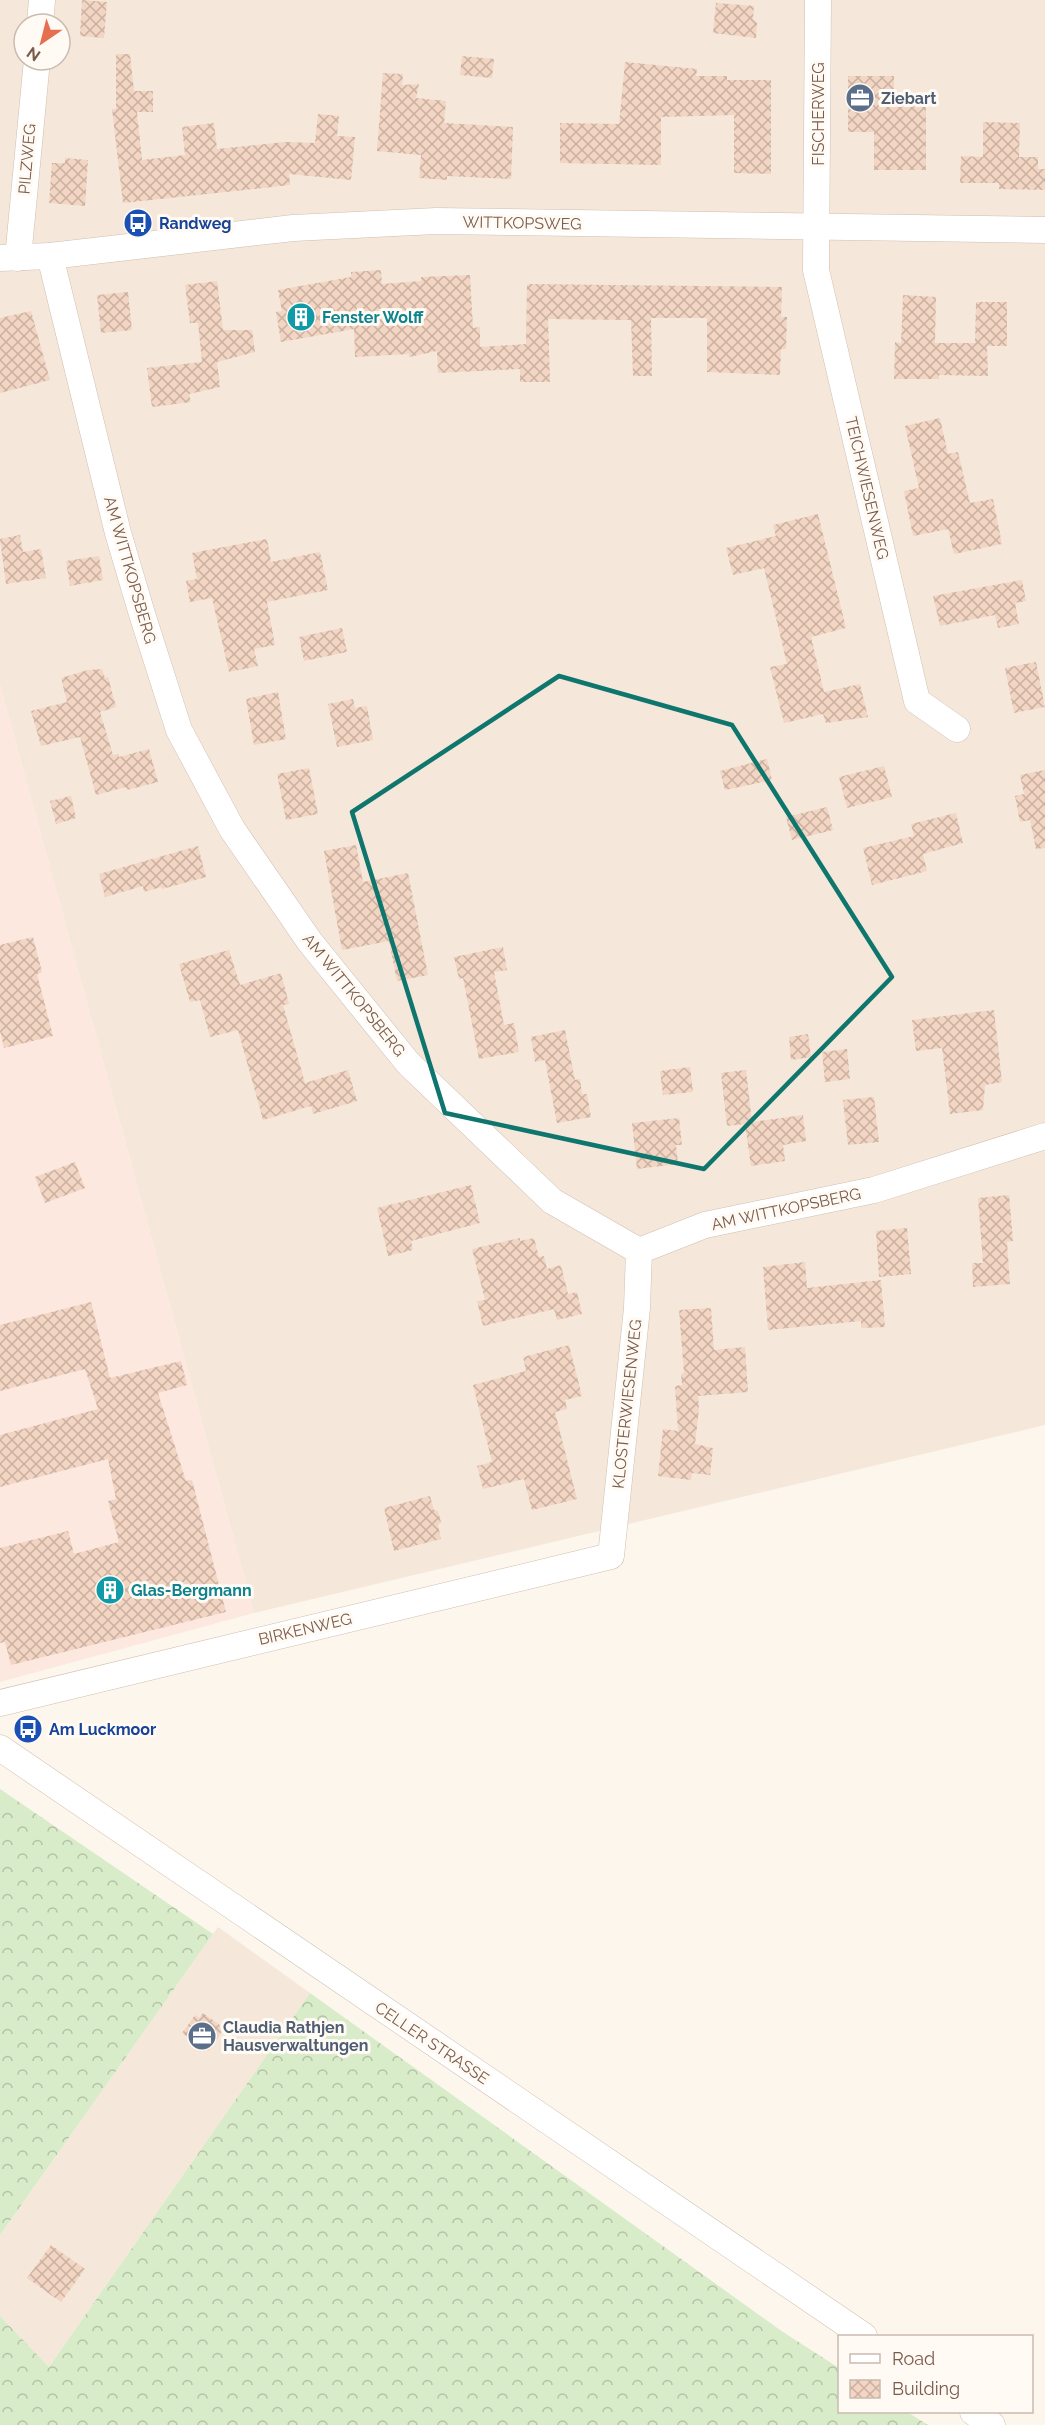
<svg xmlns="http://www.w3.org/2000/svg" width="1045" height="2425" font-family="Raleway,sans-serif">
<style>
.residential{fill:#f5e8da;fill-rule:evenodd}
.commercial{fill:#fde8e0}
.forest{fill:url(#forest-crowns)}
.building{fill:url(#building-cross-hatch)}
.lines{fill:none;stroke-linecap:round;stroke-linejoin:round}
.minor-casing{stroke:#d1beb0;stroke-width:27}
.minor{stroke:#fff;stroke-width:26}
.marked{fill:none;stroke:#0f766e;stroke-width:4.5;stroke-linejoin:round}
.labels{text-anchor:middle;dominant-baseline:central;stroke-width:6;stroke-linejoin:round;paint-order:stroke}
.service-label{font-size:16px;font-weight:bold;fill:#4e5e75;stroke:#fffaf3;text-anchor:start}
.street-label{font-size:16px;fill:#7a5c4d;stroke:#fffaf3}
.transit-label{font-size:16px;font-weight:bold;fill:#164399;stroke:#fffaf3;text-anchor:start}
.culture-label{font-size:16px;font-weight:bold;fill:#0d838f;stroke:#fffaf3;text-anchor:start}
</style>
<defs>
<pattern id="forest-crowns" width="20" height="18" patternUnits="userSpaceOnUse" patternTransform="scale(1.5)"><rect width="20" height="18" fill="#d8ecc9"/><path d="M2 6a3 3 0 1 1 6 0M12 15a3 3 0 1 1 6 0" fill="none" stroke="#b4c2a5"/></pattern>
<pattern id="building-cross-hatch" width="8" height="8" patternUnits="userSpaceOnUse" patternTransform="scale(1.5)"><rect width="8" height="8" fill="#f3d5c3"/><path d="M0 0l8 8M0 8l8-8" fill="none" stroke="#cab0a1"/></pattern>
</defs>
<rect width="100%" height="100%" fill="#fdf6ec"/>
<g class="residential">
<path d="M0,0H1045V1425L254,1613L0,685ZM24,24H60V60H24Z"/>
<polygon points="218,1927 310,1993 49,2367 0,2316 0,2235"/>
</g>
<polygon class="commercial" points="0,685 254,1613 0,1682"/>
<g class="forest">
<polygon points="0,1789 213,1934 0,2235"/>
<polygon points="310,1993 783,2332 839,2368 840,2412 907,2412 928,2425 0,2425 0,2316 49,2367"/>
</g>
<g class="building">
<polygon points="82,0 107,2 104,38 80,36"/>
<polygon points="716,3 754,6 753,19 757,23 756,38 713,33"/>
<polygon points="116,54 130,54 134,91 153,91 153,112 137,112 142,160 185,155 182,127 214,123 217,149 285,142 315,143 318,114 339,116 337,136 355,137 351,180 289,174 290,185 123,203 112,109 116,109"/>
<polygon points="462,56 494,59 492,78 460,75"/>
<polygon points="625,62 697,69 696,76 727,76 727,80 771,80 771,174 734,173 734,115 661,117 661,165 560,163 560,123 619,124"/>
<polygon points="383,73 403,74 402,85 419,84 416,98 446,101 444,123 513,127 511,179 447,176 447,180 419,178 421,155 377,151"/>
<polygon points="848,76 894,76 894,101 926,101 926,170 874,170 874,132 848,132"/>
<polygon points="983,122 1020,123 1019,157 1038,157 1038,169 1045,169 1045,190 999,189 999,183 960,183 961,156 983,157"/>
<polygon points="65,158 88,160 85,206 49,203 52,163 65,163"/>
<polygon points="381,270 382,284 421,281 421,277 470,275 473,328 480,327 480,347 526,344 527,284 782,287 781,317 787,317 786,349 781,349 780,375 707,372 707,318 651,318 652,376 633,376 631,320 548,319 550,382 520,382 520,369 438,373 437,351 409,357 409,354 355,357 354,329 281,342 276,312 282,311 278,290 351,277 351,272"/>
<polygon points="217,281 223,330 252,330 255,352 217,362 220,387 189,394 191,402 152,407 147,368 202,362 198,323 190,323 185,285"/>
<polygon points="128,292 132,330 101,333 97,295"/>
<polygon points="903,295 936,297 935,343 975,343 976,302 1007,302 1007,346 987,346 988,376 939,375 939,379 894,379 895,342 901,343"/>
<polygon points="31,311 50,380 0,393 0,318"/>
<polygon points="940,418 948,454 958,452 970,503 993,499 1002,544 954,554 948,529 913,536 904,491 919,488 905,426"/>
<polygon points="818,514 846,628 811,637 824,692 860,684 868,717 826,723 823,714 784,723 770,667 787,664 764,568 733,575 726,548 776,536 773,525"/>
<polygon points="20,535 23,552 41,549 46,578 6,584 0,539"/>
<polygon points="267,539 271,562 320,552 328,590 267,602 275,645 254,649 258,666 229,672 212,598 190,602 186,581 197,579 192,553"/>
<polygon points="99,556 103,580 70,586 66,561"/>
<polygon points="1022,580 1026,601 1015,603 1019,624 998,628 995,615 940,626 933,596"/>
<polygon points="342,628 347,652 304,661 299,637"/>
<polygon points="1036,662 1045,707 1014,713 1005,668"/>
<polygon points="102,669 105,678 108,677 116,707 100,712 113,755 118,754 119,757 149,749 158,782 127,790 126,787 96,795 80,737 41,746 31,711 67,702 61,678 88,670"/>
<polygon points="278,692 286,739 254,745 246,699"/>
<polygon points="353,699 355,708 367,706 373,740 337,747 328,704"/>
<polygon points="767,759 772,780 725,790 720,771"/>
<polygon points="884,766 892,797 847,808 839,777"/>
<polygon points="309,768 318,814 286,820 277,774"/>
<polygon points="1045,770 1045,848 1036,849 1030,820 1020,822 1015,796 1024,794 1020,775"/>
<polygon points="71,796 76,818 56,824 50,801"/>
<polygon points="827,807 833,830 792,840 786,817"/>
<polygon points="956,813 963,843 923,854 927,871 872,885 863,848 914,836 911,824"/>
<polygon points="356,845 363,882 408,873 428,975 397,981 389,941 342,950 324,851"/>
<polygon points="198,846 206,877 162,889 161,887 144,892 143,886 105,897 99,874"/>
<polygon points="33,937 42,972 37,974 53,1036 4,1048 0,1031 0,945"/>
<polygon points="503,947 507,970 494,972 504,1025 514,1023 519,1052 479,1059 463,978 459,979 454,957"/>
<polygon points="229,950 240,985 281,973 289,1004 283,1005 305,1083 348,1070 357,1101 313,1114 311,1106 263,1120 238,1030 210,1037 200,1000 190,1002 179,964"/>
<polygon points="994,1010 1002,1082 985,1085 983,1110 950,1114 942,1048 916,1051 912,1020"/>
<polygon points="565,1030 575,1080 580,1079 582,1094 587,1094 591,1117 557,1123 545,1060 535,1062 531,1037"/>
<polygon points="808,1034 811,1057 791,1060 789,1037"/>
<polygon points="847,1049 850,1079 825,1082 822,1052"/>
<polygon points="690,1067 693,1092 663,1095 660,1071"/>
<polygon points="746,1070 752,1122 803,1115 806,1141 783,1145 785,1161 751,1166 745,1124 727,1126 721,1073"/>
<polygon points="874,1097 879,1142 848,1145 843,1100"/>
<polygon points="679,1118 682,1145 676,1145 678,1164 637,1169 632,1123"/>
<polygon points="75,1162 85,1188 45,1203 35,1177"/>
<polygon points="471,1185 480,1223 411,1241 413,1250 388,1256 377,1208"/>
<polygon points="1009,1195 1013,1241 1007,1242 1010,1284 973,1287 972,1263 983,1263 978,1198"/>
<polygon points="907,1228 911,1274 879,1277 876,1231"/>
<polygon points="520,1238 520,1241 534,1238 539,1257 544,1256 547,1269 561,1265 568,1294 577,1292 582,1314 557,1320 554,1309 483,1326 477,1301 485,1300 472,1249"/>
<polygon points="805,1262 807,1288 881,1280 885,1327 861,1328 861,1321 768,1330 763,1267"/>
<polygon points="91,1302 110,1378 181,1361 187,1385 158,1393 186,1481 192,1480 226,1612 11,1665 5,1642 0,1643 0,1548 68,1531 74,1554 119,1542 108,1501 116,1499 108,1459 0,1487 0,1435 98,1409 85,1369 0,1391 0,1325"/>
<polygon points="711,1308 714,1350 745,1347 748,1392 698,1396 699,1409 695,1444 713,1448 710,1475 692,1473 691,1480 658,1476 663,1429 678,1431 675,1386 682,1385 681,1374 684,1373 679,1310"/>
<polygon points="569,1345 582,1396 565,1400 567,1409 555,1412 577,1499 532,1510 524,1479 483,1489 477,1466 492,1462 473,1385 526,1371 523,1357"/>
<polygon points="430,1496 434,1510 438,1511 441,1522 438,1525 441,1539 394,1551 384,1508"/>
<polygon points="203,2013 224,2028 209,2051 182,2033 195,2015 199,2018"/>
<polygon points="51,2245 85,2269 61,2302 27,2278"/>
</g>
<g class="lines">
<g class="minor-casing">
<g id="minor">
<polyline points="818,0 816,270 917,701 957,729"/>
<polyline points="40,24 42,0"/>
<polyline points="50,256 118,533 142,614 179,730 232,829 310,942 408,1063 552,1201 639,1251 705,1225 874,1190 1045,1136"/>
<polyline points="0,258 50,256 293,228 436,221 1045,230"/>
<polyline points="18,258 37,60"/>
<polyline points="0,1703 611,1556 637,1308 639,1251"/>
<polyline points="0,1748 864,2336"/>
<polyline points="973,2412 992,2425"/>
</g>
</g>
<use href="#minor" class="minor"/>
</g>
<path class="marked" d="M559,676L732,725L892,977L704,1169L445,1113L352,812Z"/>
<defs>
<g id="office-disc" transform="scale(1.5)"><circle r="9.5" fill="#5c6f8a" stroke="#fffaf3"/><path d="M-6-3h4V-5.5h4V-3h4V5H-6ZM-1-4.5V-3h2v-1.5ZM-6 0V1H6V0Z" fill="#fff"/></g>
<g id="bus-disc" transform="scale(1.5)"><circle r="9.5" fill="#1a4fb4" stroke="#fffaf3"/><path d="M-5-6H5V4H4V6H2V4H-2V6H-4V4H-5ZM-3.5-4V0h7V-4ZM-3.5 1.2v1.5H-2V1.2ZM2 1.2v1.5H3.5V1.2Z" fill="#fff"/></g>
<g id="building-disc" transform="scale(1.5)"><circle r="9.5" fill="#0f9aa8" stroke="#fffaf3"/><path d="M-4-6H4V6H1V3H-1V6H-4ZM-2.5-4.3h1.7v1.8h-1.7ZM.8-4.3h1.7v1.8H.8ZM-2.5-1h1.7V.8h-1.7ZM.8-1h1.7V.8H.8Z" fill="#fff"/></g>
</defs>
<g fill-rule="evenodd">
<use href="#office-disc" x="860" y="98"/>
<use href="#bus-disc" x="138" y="223"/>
<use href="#building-disc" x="301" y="317"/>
<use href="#building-disc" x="110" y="1590"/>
<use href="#bus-disc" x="28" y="1729"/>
<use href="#office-disc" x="202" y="2036"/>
</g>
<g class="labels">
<g class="service-label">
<text x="881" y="98">Ziebart</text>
<text x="223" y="2027">Claudia Rathjen<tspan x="223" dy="18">Hausverwaltungen</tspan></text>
</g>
<g class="street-label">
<text transform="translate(818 114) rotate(-90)">FISCHERWEG</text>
<text transform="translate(27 159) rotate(-85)">PILZWEG</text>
<text transform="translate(522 223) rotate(1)">WITTKOPSWEG</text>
<text transform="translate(867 488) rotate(77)">TEICHWIESENWEG</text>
<text transform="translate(130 570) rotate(74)">AM WITTKOPSBERG</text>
<text transform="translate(354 995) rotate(51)">AM WITTKOPSBERG</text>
<text transform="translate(786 1209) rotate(-12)">AM WITTKOPSBERG</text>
<text transform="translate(627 1404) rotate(-84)">KLOSTERWIESENWEG</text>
<text transform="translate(305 1629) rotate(-13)">BIRKENWEG</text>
<text transform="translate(432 2043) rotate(34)">CELLER STRASSE</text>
</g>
<g class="transit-label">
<text x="159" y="223">Randweg</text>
<text x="49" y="1729">Am Luckmoor</text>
</g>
<g class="culture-label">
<text x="322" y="317">Fenster Wolff</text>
<text x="131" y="1590">Glas-Bergmann</text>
</g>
</g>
<rect x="838" y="2335" width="195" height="78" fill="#fffaf3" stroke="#cabbb1" stroke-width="1.5"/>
<rect x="850" y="2354" width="30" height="9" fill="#ffffff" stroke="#cabbb1" stroke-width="1.5"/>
<text x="892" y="2365" font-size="18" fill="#7a5c4d">Road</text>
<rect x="850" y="2380" width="30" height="18" fill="url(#building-cross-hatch)" stroke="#cabbb1" stroke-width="1.5"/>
<text x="892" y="2395" font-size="18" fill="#7a5c4d">Building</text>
<g transform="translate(42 42) rotate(215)"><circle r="28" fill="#fffaf3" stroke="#cabbb1" stroke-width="1.5"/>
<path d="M0-4.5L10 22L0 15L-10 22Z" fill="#e76f51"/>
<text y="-9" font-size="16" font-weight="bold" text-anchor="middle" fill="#7a5c4d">N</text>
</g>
</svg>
